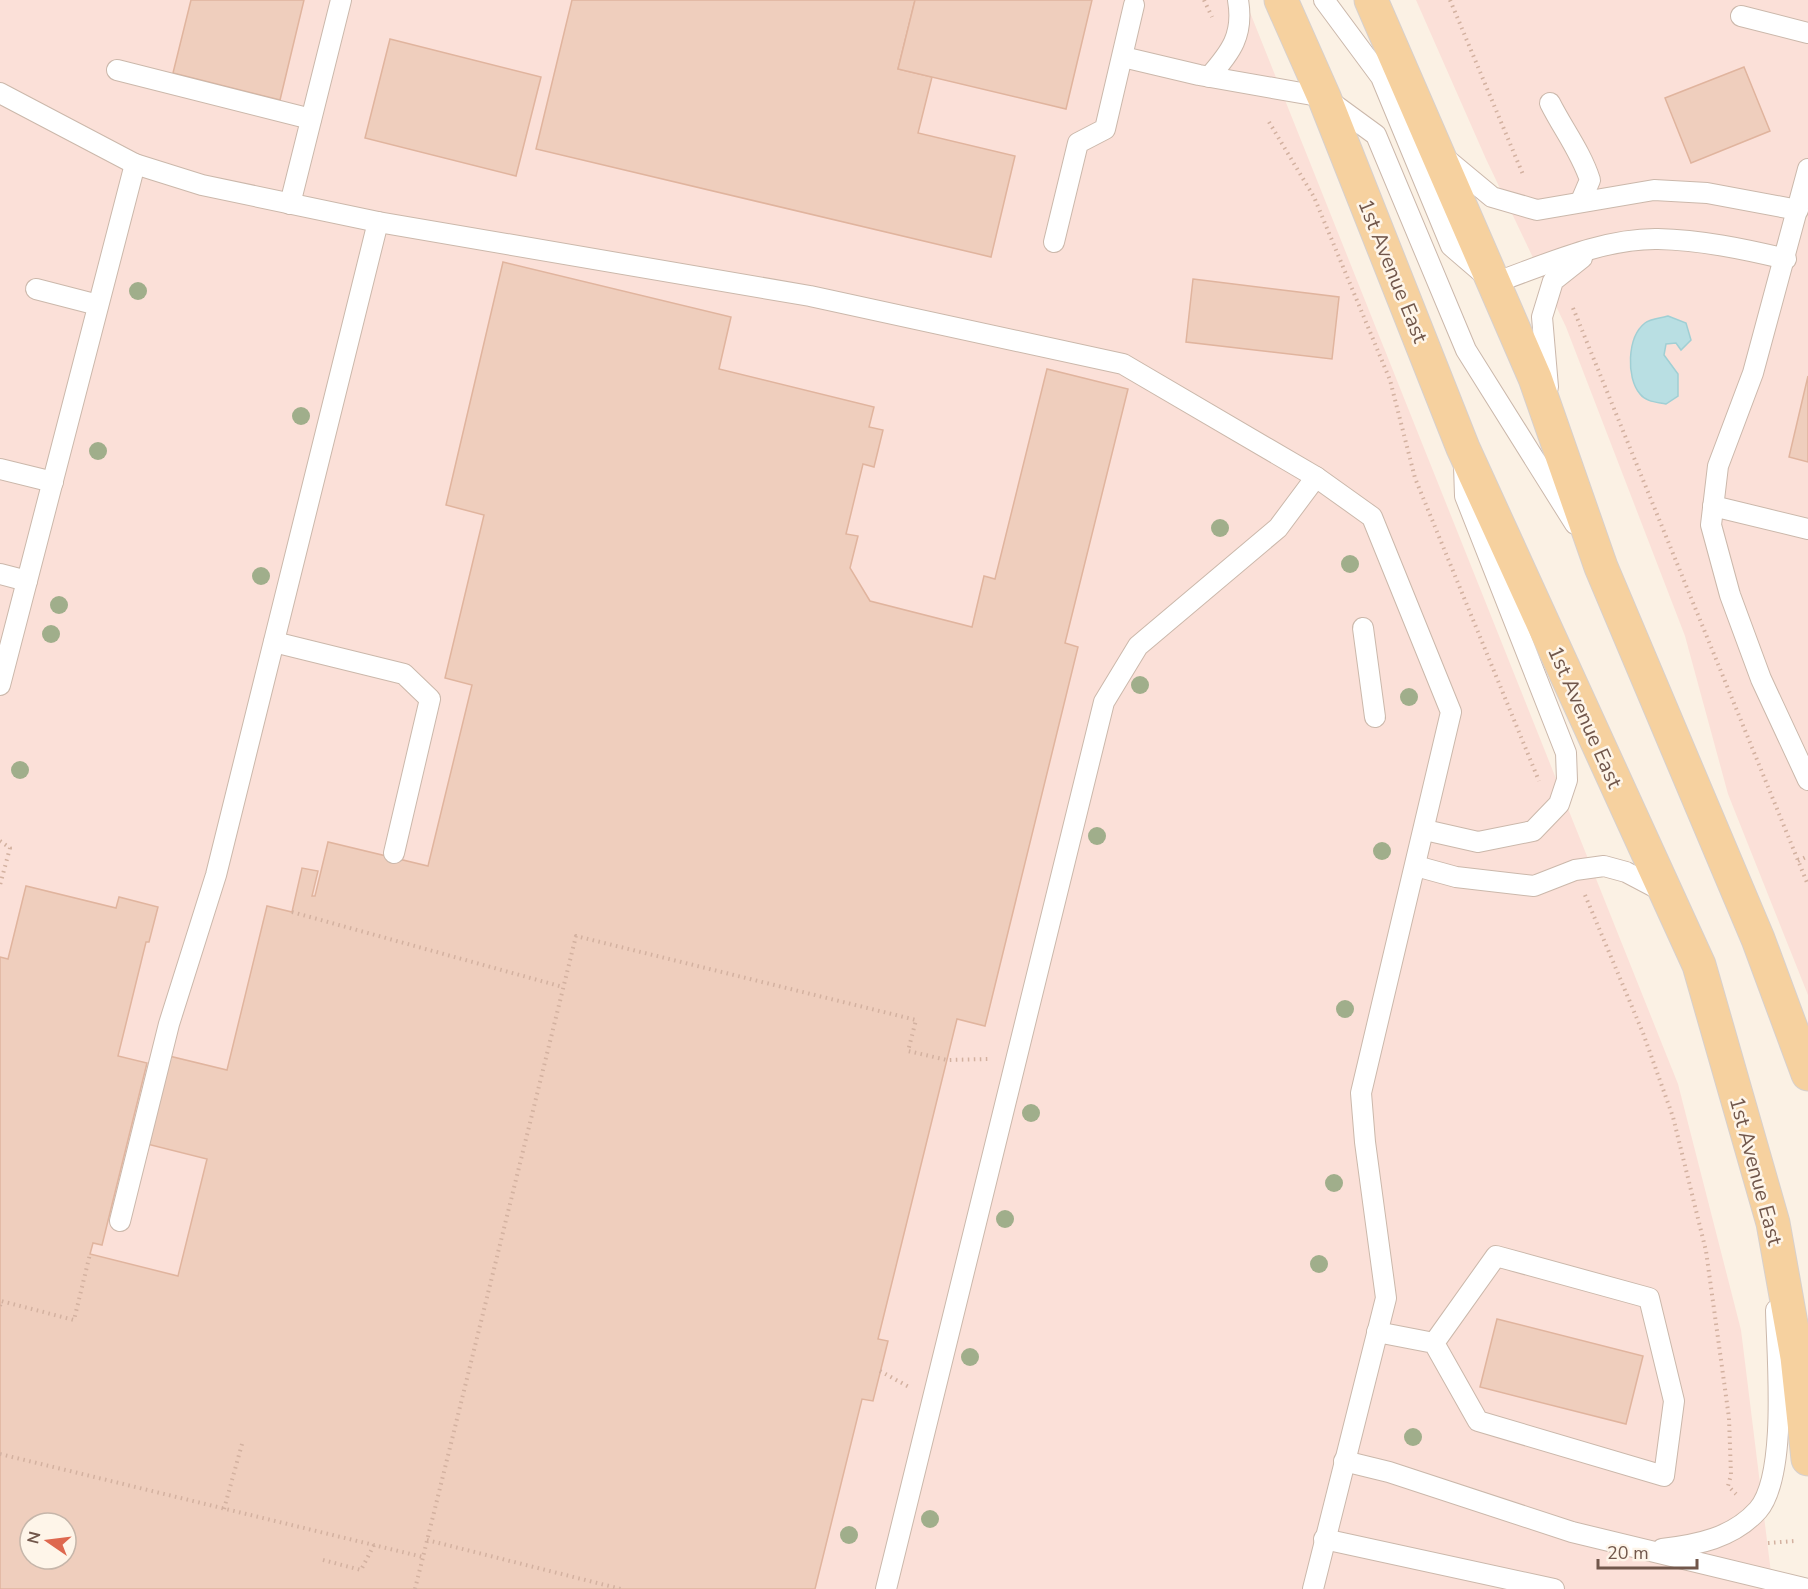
<svg xmlns="http://www.w3.org/2000/svg" width="1808" height="1589" font-family="'Nunito Sans',sans-serif">
<style>
.commercial{fill:#fbe0d8;fill-rule:evenodd}
.water{fill:#b9dfe3;stroke:#a0cfd4;stroke-width:1.5}
.building{fill:#efcebd;stroke:#e0b49e;stroke-width:1.5;fill-rule:evenodd}
.lines{fill:none;stroke-linecap:round;stroke-linejoin:round}
.service-casing{stroke:#cbb8ab;stroke-width:22}
.primary-casing{stroke:#d7d0cd;stroke-width:35}
.path{stroke:#d3b1a0;stroke-width:4;stroke-dasharray:1.5 4.5;stroke-linecap:butt}
.service{stroke:#fff;stroke-width:20}
.primary{stroke:#f6d19f;stroke-width:33}
.tree{fill:#a0ae8b}
.labels{text-anchor:middle;dominant-baseline:central;stroke-width:5;stroke-linejoin:round;paint-order:stroke}
.street-label{font-size:21px;fill:#71574b;stroke:#fef5e9}
</style>
<rect width="100%" height="100%" fill="#fbf1e4"/>
<g class="commercial">
<path d="M0,0H1245L1678,1084L1741,1330L1773,1589H0ZM30,1523H66V1559H30Z"/>
<polygon points="1416,0 1808,0 1808,995 1728,794 1685,636 1566,327 1486,159"/>
</g>
<path class="water" d="M1668,316L1686,323L1691,340L1681,350L1676,343L1666,344L1664,355L1678,374V396L1666,404C1657,402 1646,402 1640,394C1626,378 1627,337 1645,323C1650,319 1662,318 1668,316Z"/>
<g class="building">
<polygon points="191,0 304,0 280,100 173,73"/>
<polygon points="572,0 915,0 898,69 932,77 918,133 1015,156 991,257 536,149"/>
<polygon points="915,0 1092,0 1066,109 898,69"/>
<polygon points="390,39 541,77 516,176 365,138"/>
<polygon points="1744,67 1770,131 1691,163 1665,98"/>
<path d="M503,262L731,317L719,369L874,407L869,427L883,430L874,467L863,464L846,534L858,536L850,568L870,601L972,627L984,576L995,579L1047,369L1128,389L1065,643L1078,647L985,1026L957,1019L878,1339L888,1341L873,1401L862,1399L815,1589H0V957L8,959L26,886L116,908L119,897L158,907L149,942H146L118,1056L147,1063L102,1245L93,1243L90,1254L178,1276L207,1159L147,1144L169,1056L227,1070L267,906L292,912L302,868L318,871L312,896H315L328,842L428,866L472,685L445,678L484,515L446,505ZM30,1523H66V1559H30Z"/>
<polygon points="1193,279 1339,297 1332,359 1186,342"/>
<polygon points="1808,376 1808,462 1789,457"/>
<polygon points="1497,1319 1643,1356 1626,1424 1480,1387"/>
</g>
<g class="lines">
<g class="service-casing">
<g id="service">
<path d="M1324,0L1381,77L1451,246L1494,283C1545,265 1603,238 1658,239C1701,240 1744,249 1786,259"/>
<polyline points="1741,16 1808,33"/>
<polyline points="1123,57 1199,75 1324,97 1376,135 1466,350 1575,524"/>
<polyline points="117,70 311,119"/>
<path d="M1209,77C1231,52 1244,35 1238,0"/>
<polyline points="0,93 135,164 202,185 378,222 810,296 1123,364 1316,477"/>
<path d="M1550,103C1563,129 1581,152 1590,180L1581,201"/>
<polyline points="1445,158 1492,197 1537,210 1654,190 1707,193 1798,210"/>
<polyline points="1808,169 1753,373 1718,466 1711,525 1730,595 1761,679 1808,780"/>
<polyline points="290,204 341,0"/>
<polyline points="1054,242 1078,143 1105,129 1134,5"/>
<polyline points="36,289 98,305"/>
<polyline points="1548,387 1542,317 1553,281 1582,258"/>
<polyline points="0,469 53,482"/>
<polyline points="1713,506 1808,529"/>
<polyline points="0,574 27,581"/>
<polyline points="1363,628 1375,717"/>
<polyline points="274,642 404,674 430,699 394,853"/>
<polyline points="0,685 135,164"/>
<polyline points="1425,830 1478,842 1533,831 1559,804 1567,780 1566,753 1465,496 1464,466"/>
<polyline points="1416,866 1456,877 1534,886 1575,870 1604,866 1626,872 1664,892"/>
<polyline points="120,1221 169,1024 216,875 378,222"/>
<polyline points="1377,1332 1434,1343 1478,1421 1664,1476 1674,1401 1649,1298 1496,1256 1434,1343"/>
<polyline points="1344,1461 1389,1472 1572,1532 1808,1589"/>
<polyline points="1324,1539 1554,1589"/>
<path d="M1662,1549C1697,1545 1733,1538 1758,1510C1788,1475 1777,1356 1776,1310"/>
<polyline points="886,1589 1104,702 1138,646 1278,528 1316,477 1372,517 1451,712 1361,1093 1365,1142 1386,1298 1313,1589"/>
</g>
</g>
<g class="primary-casing">
<g id="primary">
<polyline points="1281,0 1324,97 1463,448 1699,965 1773,1223 1797,1357 1808,1459"/>
<polyline points="1371,0 1535,378 1601,567 1758,939 1808,1074"/>
</g>
</g>
<g class="path">
<polyline points="1204,0 1212,17"/>
<polyline points="1450,0 1524,177"/>
<polyline points="1269,122 1314,197 1390,380 1415,478 1539,781"/>
<polyline points="1573,308 1808,885"/>
<polyline points="0,841 10,848 0,885"/>
<polyline points="1798,861 1808,856"/>
<polyline points="1585,895 1643,1033 1673,1117 1706,1251 1729,1418 1731,1475 1728,1486 1736,1494"/>
<polyline points="292,912 563,987"/>
<polyline points="0,1306 1,1301 74,1320 90,1254"/>
<polyline points="880,1371 909,1387"/>
<polyline points="0,1454 423,1557 576,936 916,1020 908,1051 947,1060 989,1059"/>
<polyline points="224,1509 242,1444"/>
<polyline points="427,1540 621,1589"/>
<polyline points="1768,1543 1795,1541"/>
<polyline points="323,1560 361,1570 374,1545"/>
<polyline points="415,1589 423,1557"/>
</g>
<use href="#service" class="service"/>
<use href="#primary" class="primary"/>
</g>
<g class="tree">
<circle cx="138" cy="291" r="9"/>
<circle cx="301" cy="416" r="9"/>
<circle cx="98" cy="451" r="9"/>
<circle cx="1220" cy="528" r="9"/>
<circle cx="1350" cy="564" r="9"/>
<circle cx="261" cy="576" r="9"/>
<circle cx="59" cy="605" r="9"/>
<circle cx="51" cy="634" r="9"/>
<circle cx="1140" cy="685" r="9"/>
<circle cx="1409" cy="697" r="9"/>
<circle cx="20" cy="770" r="9"/>
<circle cx="1097" cy="836" r="9"/>
<circle cx="1382" cy="851" r="9"/>
<circle cx="1345" cy="1009" r="9"/>
<circle cx="1031" cy="1113" r="9"/>
<circle cx="1334" cy="1183" r="9"/>
<circle cx="1005" cy="1219" r="9"/>
<circle cx="1319" cy="1264" r="9"/>
<circle cx="970" cy="1357" r="9"/>
<circle cx="1413" cy="1437" r="9"/>
<circle cx="930" cy="1519" r="9"/>
<circle cx="849" cy="1535" r="9"/>
</g>
<g class="labels">
<g class="street-label">
<text transform="translate(1393 271) rotate(68)">1st Avenue East</text>
<text transform="translate(1585 717) rotate(66)">1st Avenue East</text>
<text transform="translate(1756 1171) rotate(75)">1st Avenue East</text>
</g>
</g>
<g transform="translate(48 1541) rotate(284)"><circle r="28" fill="#fef5e9" stroke="#c6b6aa" stroke-width="1.5"/>
<path d="M0-4.5L10 22L0 15L-10 22Z" fill="#de684f"/>
<text y="-9" font-size="16" font-weight="bold" text-anchor="middle" fill="#71574b">N</text>
</g>
<path d="M1598 1559v9h99v-9" fill="none" stroke="#71574b" stroke-width="3"/>
<text x="1607" y="1559" font-size="18" fill="#71574b" stroke="#fef5e9" stroke-width="4.5" paint-order="stroke">20 m</text>
</svg>
